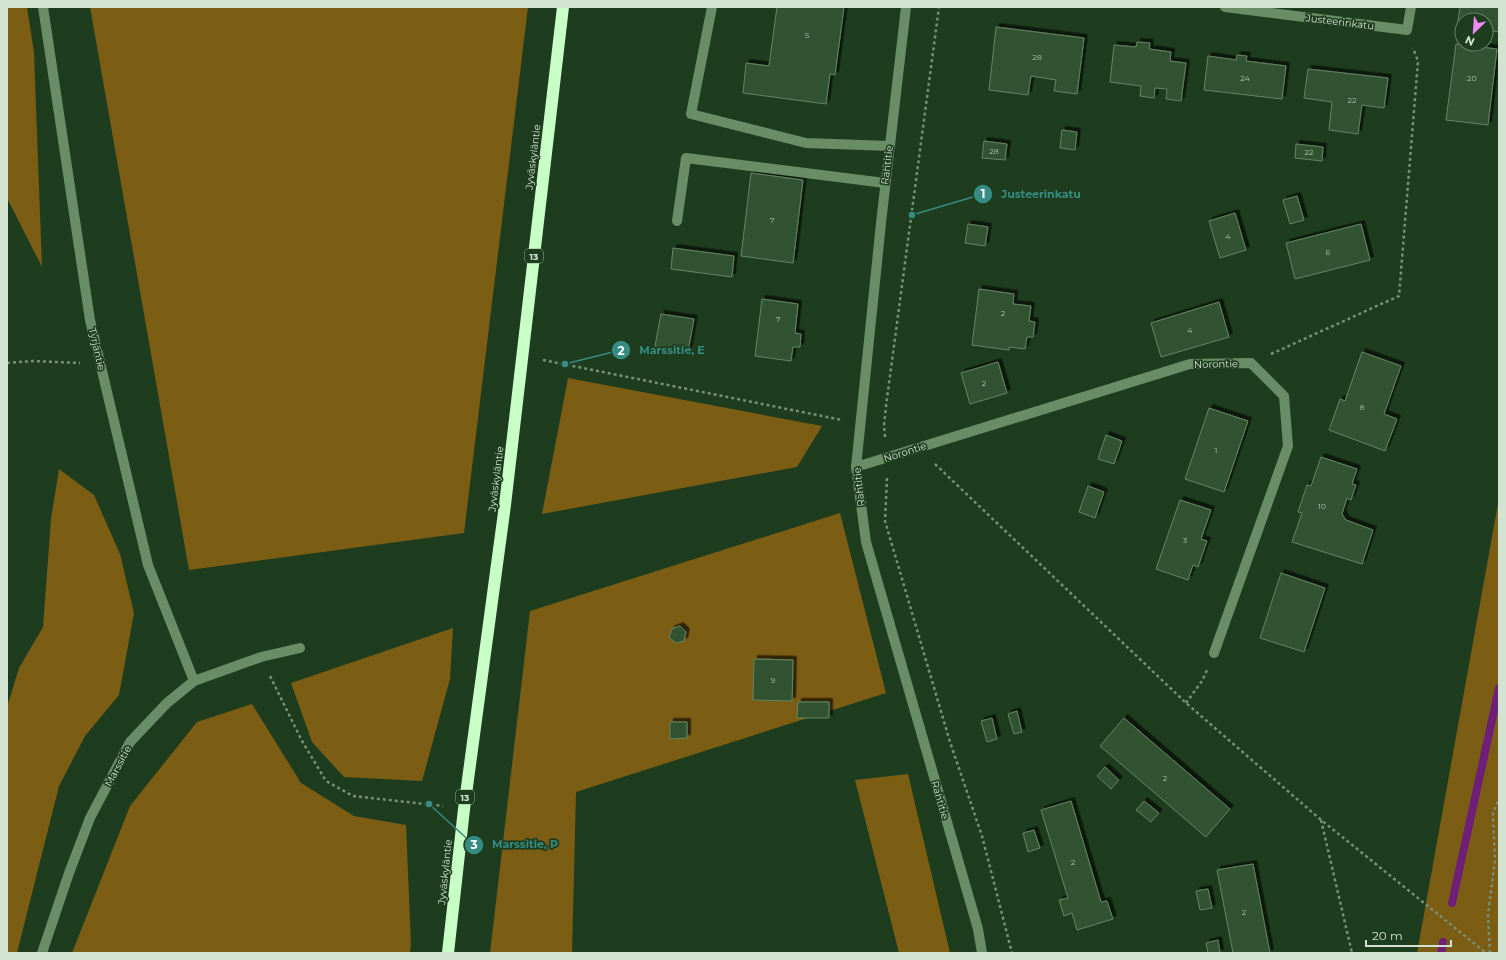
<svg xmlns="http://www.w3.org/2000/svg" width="1506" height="960" font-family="Montserrat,sans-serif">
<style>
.forest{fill:#7b5d13}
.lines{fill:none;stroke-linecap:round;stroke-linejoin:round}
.stream{stroke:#701f78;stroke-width:8}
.building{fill:#325232;stroke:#648663;filter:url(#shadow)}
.path{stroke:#779077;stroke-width:2.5;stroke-dasharray:3 3;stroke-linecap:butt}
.minor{stroke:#688d67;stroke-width:10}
.highway{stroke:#c7ffc6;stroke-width:12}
.labels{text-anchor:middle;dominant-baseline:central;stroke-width:3.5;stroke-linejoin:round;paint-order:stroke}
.number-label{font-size:8px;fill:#aac0a9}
.shield{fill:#1e3d1e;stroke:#9cb29b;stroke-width:1}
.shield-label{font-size:9px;font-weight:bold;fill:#d2e4d1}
.street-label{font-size:10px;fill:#d2e4d1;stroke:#1e3d1e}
.leader{fill:none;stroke:#368c82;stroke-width:1.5}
.callout-dot{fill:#368c82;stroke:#1e3d1e;stroke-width:1.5}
.mark-label{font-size:12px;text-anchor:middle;font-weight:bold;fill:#fff}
.callout-label{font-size:11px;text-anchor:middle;font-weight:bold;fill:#368c82;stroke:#1e3d1e;stroke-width:3.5;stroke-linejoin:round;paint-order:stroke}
</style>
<defs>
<filter id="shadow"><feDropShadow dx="3.5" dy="-3.5" stdDeviation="0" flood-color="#0009"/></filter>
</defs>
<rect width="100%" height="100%" fill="#1e3d1e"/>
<g class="forest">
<polygon points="7,7 27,7 34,52 42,267 7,198"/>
<polygon points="90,7 528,7 464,533 189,570"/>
<polygon points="568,378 822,426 797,467 542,514"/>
<polygon points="59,469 94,495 120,554 134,613 119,695 85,736 59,786 17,953 7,953 7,707 19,668 43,627 51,519"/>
<polygon points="1499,498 1499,953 1417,953"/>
<polygon points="840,513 886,693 576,792 572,953 490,953 530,611"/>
<polygon points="453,628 450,679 422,781 344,777 312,742 291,683"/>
<polygon points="252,704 301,783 354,816 406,825 411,944 410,953 72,953 130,806 197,722"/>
<polygon points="908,774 950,953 899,953 855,780"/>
</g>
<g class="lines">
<g class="stream">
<polyline points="1452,903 1499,688"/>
<polyline points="1441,953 1443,942"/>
</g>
</g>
<g class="building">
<polygon points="777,7 844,7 835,75 830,74 826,104 743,93 746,63 769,66"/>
<polygon points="1460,7 1499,7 1499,32 1486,30 1486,20 1462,20 1462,28 1457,27"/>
<polygon points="996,27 1084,38 1077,94 1054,91 1056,80 1031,76 1028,95 989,90"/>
<polygon points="1137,42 1150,43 1149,49 1171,52 1170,61 1186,63 1181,101 1166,99 1167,89 1155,88 1154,98 1140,96 1141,86 1110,82 1114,45 1136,47"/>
<polygon points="1456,44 1497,49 1488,125 1446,120"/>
<polygon points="1237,55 1247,56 1246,61 1286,66 1282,99 1204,90 1208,56 1236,60"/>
<polygon points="1308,69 1388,78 1384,108 1362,105 1358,134 1329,130 1332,102 1304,98"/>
<polygon points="1062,130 1077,132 1075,150 1060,148"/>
<polygon points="984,141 1007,144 1005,160 982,158"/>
<polygon points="1296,144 1323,147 1322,161 1295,158"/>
<polygon points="751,173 803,180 793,263 741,256"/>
<polygon points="1297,196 1304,220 1290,224 1283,200"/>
<polygon points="1235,213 1246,250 1220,258 1209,221"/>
<polygon points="968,224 988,227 985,246 965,243"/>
<polygon points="1361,224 1370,260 1295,279 1286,243"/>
<polygon points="673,248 734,256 732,277 671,269"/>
<polygon points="979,289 1014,294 1013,304 1031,306 1029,321 1035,322 1033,337 1027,337 1025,349 1009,347 1009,350 972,345"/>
<polygon points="762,299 798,304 795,333 801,334 800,347 793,347 791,361 755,356"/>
<polygon points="1219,302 1229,337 1161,357 1151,323"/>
<polygon points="661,314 694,319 688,352 655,346"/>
<polygon points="1362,352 1401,366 1384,414 1397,419 1385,451 1329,430 1340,399 1345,401"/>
<polygon points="998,362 1007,393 970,404 961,373"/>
<polygon points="1209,408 1248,421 1224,492 1185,479"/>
<polygon points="1106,435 1122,441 1114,464 1098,459"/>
<polygon points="1321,457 1357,469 1352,484 1356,485 1351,500 1347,498 1342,514 1346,520 1373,530 1362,564 1292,542 1302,513 1298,512 1307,485 1311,486"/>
<polygon points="1088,486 1104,492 1095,518 1079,512"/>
<polygon points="1180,500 1211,510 1201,539 1207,541 1198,567 1193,565 1188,580 1156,569"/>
<polygon points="1281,573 1325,588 1304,652 1260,638"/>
<polygon points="680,626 686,632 684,641 676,643 669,637 672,629"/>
<polygon points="754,659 793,660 792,701 753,700"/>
<polygon points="798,702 829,702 829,718 797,718"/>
<polygon points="1017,711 1022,732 1014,734 1008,714"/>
<polygon points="992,718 997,739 987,742 981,721"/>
<polygon points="1124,718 1230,809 1206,837 1100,746"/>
<polygon points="670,722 687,722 687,738 670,739"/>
<polygon points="1105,767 1119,780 1111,789 1097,776"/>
<polygon points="1071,801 1101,902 1107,901 1113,919 1077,930 1072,913 1064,916 1059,900 1068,898 1041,810"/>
<polygon points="1144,801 1159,813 1151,822 1136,810"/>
<polygon points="1034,830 1040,848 1028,852 1023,833"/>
<polygon points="1253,864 1270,953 1233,953 1217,870"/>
<polygon points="1208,889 1212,908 1200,910 1196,891"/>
<polygon points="1218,940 1220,953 1208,953 1206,943"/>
</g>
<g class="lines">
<g class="path">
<polyline points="1271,354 1399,296 1418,61 1413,48"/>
<polyline points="543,360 842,420"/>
<polyline points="7,363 33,361 80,363"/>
<polyline points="885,437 884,425 886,406 939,7"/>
<polyline points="935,464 1186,703 1320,819 1486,953"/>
<polyline points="887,478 885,521 950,742 982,836 1012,953"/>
<polyline points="270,676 302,741 326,781 353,796 443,806"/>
<polyline points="1186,703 1202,681 1207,670"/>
<polyline points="1321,820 1352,953"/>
<polyline points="1490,953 1488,914 1495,861 1493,813 1499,799"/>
</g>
<g class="minor">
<polyline points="43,7 90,320 148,565 194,681"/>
<polyline points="712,7 691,114 806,143 890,146"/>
<polyline points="906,7 881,223 856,467 866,542 978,929 982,953"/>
<polyline points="1225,7 1407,30 1411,7"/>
<polyline points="677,221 686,158 885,183"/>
<polyline points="856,467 1190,364 1251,363 1284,396 1288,446 1214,653"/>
<polyline points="42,953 69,873 90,818 130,742 167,703 194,681 261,657 300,648"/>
</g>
<polyline class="highway" points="448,953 464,809 505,505 563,7"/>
</g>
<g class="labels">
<g class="number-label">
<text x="807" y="35">5</text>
<text x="1037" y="57">28</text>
<text x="1245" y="78">24</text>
<text x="1472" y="78">20</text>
<text x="1352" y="100">22</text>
<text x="994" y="151">28</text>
<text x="1309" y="152">22</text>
<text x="772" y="220">7</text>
<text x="1228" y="236">4</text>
<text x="1328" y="252">6</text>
<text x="1003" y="313">2</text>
<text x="778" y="319">7</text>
<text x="1190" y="330">4</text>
<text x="984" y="383">2</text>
<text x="1362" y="407">8</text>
<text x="1216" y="450">1</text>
<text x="1322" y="506">10</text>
<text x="1185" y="540">3</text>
<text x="773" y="680">9</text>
<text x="1165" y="778">2</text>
<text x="1073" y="862">2</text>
<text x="1244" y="912">2</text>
</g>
<g class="shield">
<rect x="525" y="249" width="18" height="14" rx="3"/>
<rect x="456" y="790" width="18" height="14" rx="3"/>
</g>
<g class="shield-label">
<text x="534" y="256">13</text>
<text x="465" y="797">13</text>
</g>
<g class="street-label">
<text transform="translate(1340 22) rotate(7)">Justeerinkatu</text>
<text transform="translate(533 157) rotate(-83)">Jyväskyläntie</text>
<text transform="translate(887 165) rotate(-83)">Rahtitie</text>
<text transform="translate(97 349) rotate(77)">Tyrjäntie</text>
<text transform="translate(1216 364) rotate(-1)">Norontie</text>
<text transform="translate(905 452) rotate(-18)">Norontie</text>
<text transform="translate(496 479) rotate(-83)">Jyväskyläntie</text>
<text transform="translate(859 487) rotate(-96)">Rahtitie</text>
<text transform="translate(118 766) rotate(-62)">Marssitie</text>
<text transform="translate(940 800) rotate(74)">Rahtitie</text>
<text transform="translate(445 872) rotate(-84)">Jyväskyläntie</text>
</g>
</g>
<path class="leader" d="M912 215L983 194M565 364L621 350M429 804L474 845"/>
<g class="callout-dot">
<circle cx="912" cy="215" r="4"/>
<circle cx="565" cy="364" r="4"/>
<circle cx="429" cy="804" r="4"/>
<circle cx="983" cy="194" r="10"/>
<circle cx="621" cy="350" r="10"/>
<circle cx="474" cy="845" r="10"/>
</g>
<g class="mark-label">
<text x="983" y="198">1</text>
<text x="621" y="355">2</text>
<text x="474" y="849">3</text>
</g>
<g class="callout-label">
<text x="1041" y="198">Justeerinkatu</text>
<text x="672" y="354">Marssitie, E</text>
<text x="525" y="848">Marssitie, P</text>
</g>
<rect width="1506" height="960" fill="none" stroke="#d2e4d1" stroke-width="16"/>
<g transform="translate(1474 32) rotate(205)"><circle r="19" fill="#1e3d1e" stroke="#668066"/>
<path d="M0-3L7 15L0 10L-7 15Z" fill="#ef8bf7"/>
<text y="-6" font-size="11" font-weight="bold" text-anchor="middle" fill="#d2e4d1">N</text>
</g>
<path d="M1366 940v6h85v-6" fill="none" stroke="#d2e4d1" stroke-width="2"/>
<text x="1372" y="940" font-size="12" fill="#d2e4d1" stroke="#1e3d1e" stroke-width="3" paint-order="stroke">20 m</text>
</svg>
